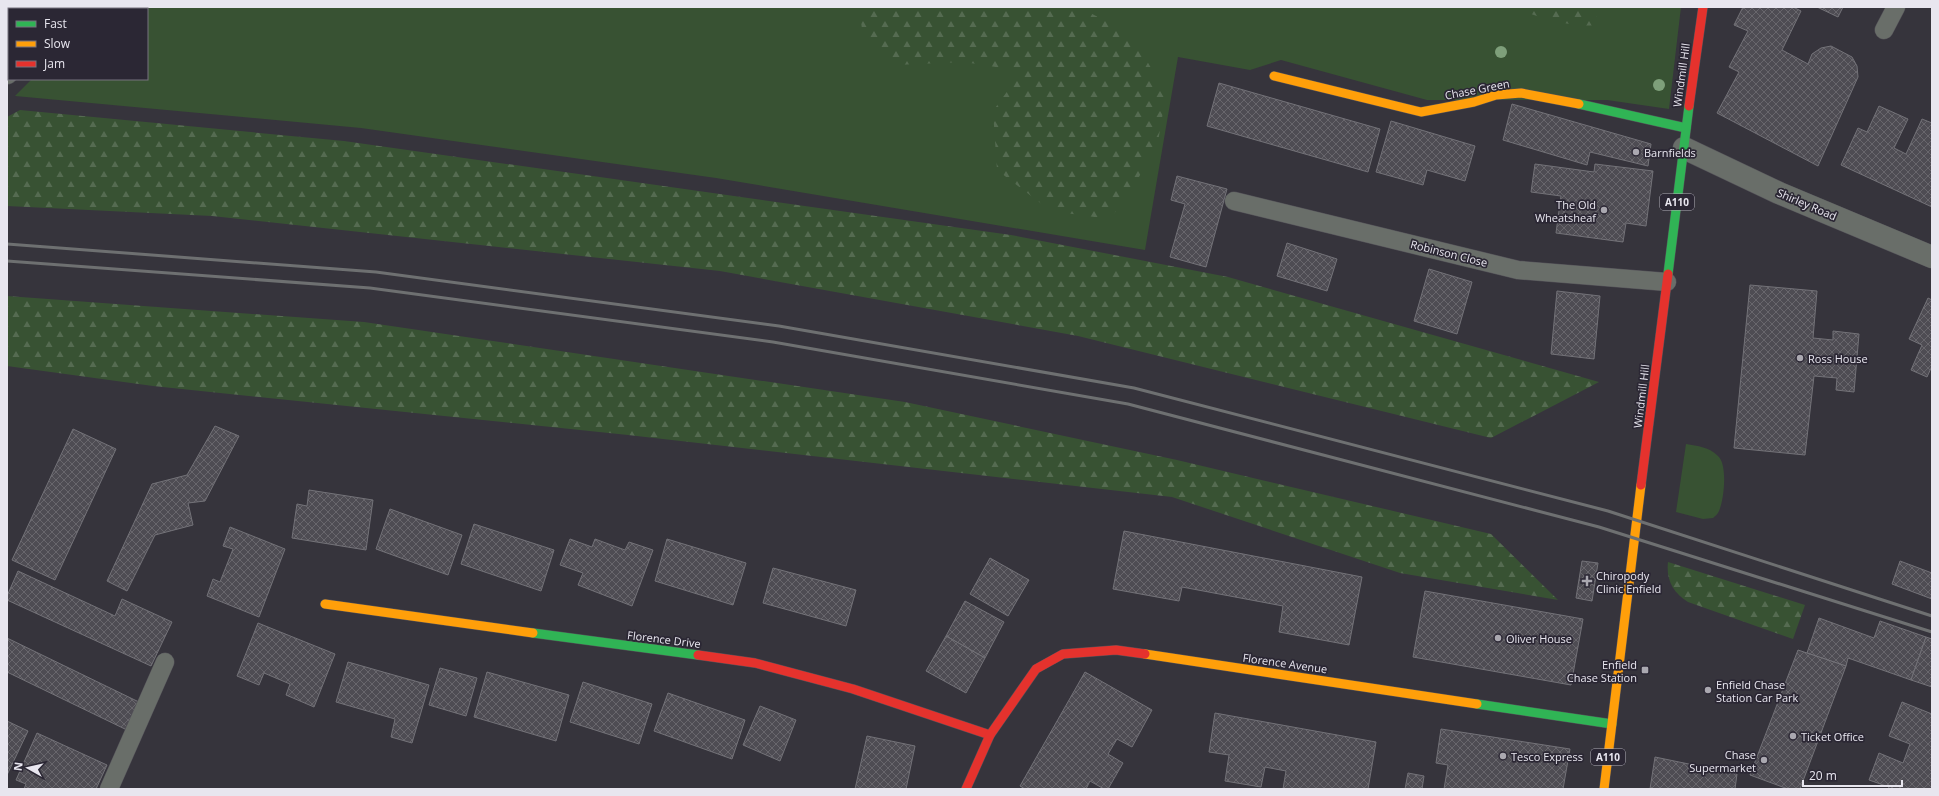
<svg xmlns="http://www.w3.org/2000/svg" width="1939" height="796" font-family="'Open Sans',sans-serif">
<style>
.green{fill:#385233}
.forest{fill:url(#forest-firs)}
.building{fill:url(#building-cross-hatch);stroke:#737278}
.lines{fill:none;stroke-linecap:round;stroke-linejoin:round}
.lane-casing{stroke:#535158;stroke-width:19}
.street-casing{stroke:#535158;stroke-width:23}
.fast-casing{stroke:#535158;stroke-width:10}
.slow-casing{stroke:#535158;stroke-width:10}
.jam-casing{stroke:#535158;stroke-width:10}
.lane{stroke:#696e69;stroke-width:18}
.street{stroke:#696e69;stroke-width:22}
.fast{stroke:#30b455;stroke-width:9}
.slow{stroke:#ff9f0a;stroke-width:9}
.jam{stroke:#e5322d;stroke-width:9}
.rail{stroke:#6e7071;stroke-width:3}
.tree{fill:#7e9f7a}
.poi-dot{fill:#aaa8b0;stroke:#2b2734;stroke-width:1.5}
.labels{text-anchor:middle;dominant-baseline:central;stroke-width:3.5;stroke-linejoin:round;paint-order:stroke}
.shield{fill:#2b2734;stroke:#afadb7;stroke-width:1}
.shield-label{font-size:10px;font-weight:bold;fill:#e8e6ef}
.street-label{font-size:11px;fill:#e8e6ef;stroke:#2b2734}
.poi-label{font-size:11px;fill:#e8e6ef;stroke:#2b2734;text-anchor:start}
</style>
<defs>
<pattern id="forest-firs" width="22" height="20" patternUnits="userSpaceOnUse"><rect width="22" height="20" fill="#385233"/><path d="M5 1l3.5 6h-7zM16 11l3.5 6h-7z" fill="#556b51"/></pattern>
<pattern id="building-cross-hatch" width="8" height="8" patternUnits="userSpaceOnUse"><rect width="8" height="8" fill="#4e4c53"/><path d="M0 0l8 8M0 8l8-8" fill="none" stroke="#68666c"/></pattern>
</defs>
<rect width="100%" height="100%" fill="#36343c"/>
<g class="green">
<polygon points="7,7 62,7 60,9 9,9 9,40 7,41"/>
<polygon points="102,7 1681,7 1669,109 1607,100 1427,100 1281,60 1250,70 1178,57 1145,250 716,178 361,128 15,96 32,79 147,79 147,9 100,9"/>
<path d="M1686,444C1698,446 1709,447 1718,456C1728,465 1724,500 1719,511C1718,514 1715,516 1713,518L1703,519L1676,512Z"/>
</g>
<g class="forest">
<polygon points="859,7 1079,7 1132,35 1166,94 1158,142 1127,199 1109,219 1051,211 997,170 993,111 1022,71 964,62 895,65 862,29"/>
<path d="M1518,7H1592L1600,24C1578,30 1542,18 1520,10Z"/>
<polygon points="20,110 344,141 1011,235 1228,277 1599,382 1491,438 1078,336 720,271 212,216 7,206 7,117"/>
<polygon points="7,296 364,322 905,402 1177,460 1491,534 1558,600 1400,573 1172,497 628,435 153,386 7,366"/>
<path d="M1668,562L1805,605L1793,639L1688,602C1673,593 1666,580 1668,562Z"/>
</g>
<g class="building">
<polygon points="1743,7 1793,7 1801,11 1782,50 1808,64 1812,54 1821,48 1831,46 1852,57 1857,66 1858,77 1818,166 1717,113 1739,72 1729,67 1748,31 1734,25"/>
<polygon points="1817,7 1843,7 1838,17"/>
<polygon points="1219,83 1380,129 1368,172 1207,126"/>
<polygon points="1512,104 1651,144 1648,166 1590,152 1587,165 1503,140"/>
<polygon points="1879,106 1908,119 1894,148 1906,154 1922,119 1932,123 1932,207 1841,165 1858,128 1867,132"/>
<polygon points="1391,121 1475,146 1465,181 1427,170 1423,185 1376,172"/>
<polygon points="1535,164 1594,172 1595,164 1653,171 1646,226 1626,223 1623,242 1556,233 1561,196 1531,192"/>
<polygon points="1177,176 1227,189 1206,267 1170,257 1185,204 1171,200"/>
<polygon points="1287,243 1337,259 1327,291 1277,276"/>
<polygon points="1429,269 1472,282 1457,334 1414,321"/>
<polygon points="1750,285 1817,291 1813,338 1833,340 1833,331 1859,334 1854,392 1836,390 1837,378 1814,376 1805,455 1734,448"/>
<polygon points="1557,291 1600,296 1594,359 1551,354"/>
<polygon points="1928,298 1932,300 1932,366 1927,377 1911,370 1922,345 1909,339"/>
<polygon points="215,426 239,436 205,501 188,503 193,525 155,535 127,591 107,581 152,484 187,475"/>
<polygon points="73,429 116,449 55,580 12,560"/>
<polygon points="309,490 373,500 366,550 292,538 297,504 307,506"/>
<polygon points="390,509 462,535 448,575 376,549"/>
<polygon points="474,524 554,550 541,591 461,564"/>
<polygon points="230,527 285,549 259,617 207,596 213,579 220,582 233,549 223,546"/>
<polygon points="1124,531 1362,577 1349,645 1279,632 1283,606 1182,587 1179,601 1113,589"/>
<polygon points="570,539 592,547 595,539 625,550 629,542 653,550 632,606 578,585 583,573 560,565"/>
<polygon points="667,539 746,563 733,605 655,581"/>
<polygon points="990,558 1029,580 1008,616 970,594"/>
<polygon points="1582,561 1598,563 1592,601 1576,598"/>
<polygon points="1900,561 1932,573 1932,599 1892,584"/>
<polygon points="773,568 856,590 846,626 763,603"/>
<polygon points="18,571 115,616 122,599 172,622 151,666 7,600 7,596"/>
<polygon points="1425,591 1583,619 1571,685 1413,657"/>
<polygon points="965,601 1004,622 985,658 946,636"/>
<polygon points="1819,618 1874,638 1880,621 1926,637 1911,680 1848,658 1846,666 1807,653"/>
<polygon points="258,623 335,654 314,707 286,695 290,684 264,673 259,685 237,676"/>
<polygon points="946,636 985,658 966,693 926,671"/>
<polygon points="1926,637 1932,639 1932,687 1911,680"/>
<polygon points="7,638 141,703 127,730 7,672"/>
<polygon points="1798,650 1846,666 1800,789 1788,789 1750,775"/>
<polygon points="348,662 429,685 412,743 391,737 395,719 336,702"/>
<polygon points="440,668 477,678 466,716 429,705"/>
<polygon points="487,672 569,695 556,741 474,717"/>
<polygon points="1085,672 1152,710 1132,747 1117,739 1108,754 1123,763 1108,789 1104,789 1090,781 1086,789 1025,789 1020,786"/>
<polygon points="583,682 652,704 639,744 570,722"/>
<polygon points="668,693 745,720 732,759 654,731"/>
<polygon points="1902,702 1932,714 1932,789 1888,789 1889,787 1869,780 1879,753 1903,763 1910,744 1889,736"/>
<polygon points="760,706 796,720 780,761 743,745"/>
<polygon points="1215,713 1376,742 1368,789 1283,789 1286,771 1265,767 1261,787 1225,781 1229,755 1209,752"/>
<polygon points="7,721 28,731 7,775"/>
<polygon points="1441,729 1570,749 1563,789 1444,789 1448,765 1436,763"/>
<polygon points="37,733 107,765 96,789 24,789 26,784 16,780"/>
<polygon points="867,736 915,746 906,789 855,789"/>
<polygon points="1655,757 1737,774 1735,789 1650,789"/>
<polygon points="1408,773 1424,776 1422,789 1405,789"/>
</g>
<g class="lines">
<g class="lane-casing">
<g id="lane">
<polyline points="1884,30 1896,7"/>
<polyline points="1234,201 1518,270 1667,282"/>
<polyline points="109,789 165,662"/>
</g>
</g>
<g class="street-casing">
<g id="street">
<polyline points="79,9 81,7"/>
<polyline points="7,73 9,71"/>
<polyline points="1684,148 1779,193 1932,257"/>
</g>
</g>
<g class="fast-casing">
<g id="fast">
<polyline points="1579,104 1686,128"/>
<polyline points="1668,274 1689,106"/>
<polyline points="533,633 698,655"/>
<polyline points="1477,704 1612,724"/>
</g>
</g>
<g class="slow-casing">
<g id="slow">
<polyline points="1274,76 1421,112 1474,102 1496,95 1521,93 1579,104"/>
<polyline points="325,604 533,633"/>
<polyline points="1145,654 1477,704"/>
<polyline points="1604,789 1641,485"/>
</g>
</g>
<g class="jam-casing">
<g id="jam">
<polyline points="1689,106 1703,7"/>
<polyline points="1641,485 1668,274"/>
<polyline points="698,655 755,663 853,689 990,735"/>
<polyline points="966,789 990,735 1036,669 1063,654 1116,650 1145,654"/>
</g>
</g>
<use href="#lane" class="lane"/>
<use href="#street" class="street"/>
<use href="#fast" class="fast"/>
<use href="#slow" class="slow"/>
<use href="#jam" class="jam"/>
<g class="rail">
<polyline points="7,244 376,272 779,326 1134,388 1608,511 1932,616"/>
<polyline points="7,261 370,288 773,342 1128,404 1599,527 1932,632"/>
</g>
</g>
<g class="tree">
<circle cx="1501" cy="52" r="6"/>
<circle cx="1659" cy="85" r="6"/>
</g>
<g class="poi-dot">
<circle cx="1636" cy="152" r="4"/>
<circle cx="1604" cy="210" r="4"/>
<circle cx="1800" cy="358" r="4"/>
<path d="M1585 575h4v4h4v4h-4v4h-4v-4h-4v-4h4z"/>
<circle cx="1498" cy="638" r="4"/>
<rect x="1641" y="666" width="8" height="8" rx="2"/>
<circle cx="1708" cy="690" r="4"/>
<circle cx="1793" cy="736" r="4"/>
<circle cx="1503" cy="756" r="4"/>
<circle cx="1764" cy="760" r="4"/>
</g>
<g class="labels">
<g class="shield">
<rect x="1660" y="194" width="34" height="16" rx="3"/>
<rect x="1591" y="749" width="34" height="16" rx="3"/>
</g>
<g class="shield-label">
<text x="1677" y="202">A110</text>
<text x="1608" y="757">A110</text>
</g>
<g class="street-label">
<text transform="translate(1681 75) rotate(-82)">Windmill Hill</text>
<text transform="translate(1477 89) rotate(-11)">Chase Green</text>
<text transform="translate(1807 204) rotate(23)">Shirley Road</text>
<text transform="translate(1449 253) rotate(14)">Robinson Close</text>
<text transform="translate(1641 396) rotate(-83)">Windmill Hill</text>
<text transform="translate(664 639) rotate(7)">Florence Drive</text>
<text transform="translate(1285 663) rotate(8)">Florence Avenue</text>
</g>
<g class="poi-label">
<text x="1644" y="152">Barnfields</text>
<text x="1596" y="204" text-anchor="end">The Old<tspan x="1596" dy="13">Wheatsheaf</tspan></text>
<text x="1808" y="358">Ross House</text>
<text x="1596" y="575">Chiropody<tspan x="1596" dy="13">Clinic Enfield</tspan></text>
<text x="1506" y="638">Oliver House</text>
<text x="1637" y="664" text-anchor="end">Enfield<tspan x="1637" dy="13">Chase Station</tspan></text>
<text x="1716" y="684">Enfield Chase<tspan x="1716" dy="13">Station Car Park</tspan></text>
<text x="1801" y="736">Ticket Office</text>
<text x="1756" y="754" text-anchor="end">Chase<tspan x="1756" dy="13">Supermarket</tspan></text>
<text x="1511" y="756">Tesco Express</text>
</g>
</g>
<rect width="1939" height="796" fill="none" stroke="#e8e6ef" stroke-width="16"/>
<rect x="8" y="8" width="140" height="72" fill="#2b2734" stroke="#77737f"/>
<rect x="16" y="21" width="20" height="6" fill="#30b455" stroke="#77737f"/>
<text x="44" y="28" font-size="12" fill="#e8e6ef">Fast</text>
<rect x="16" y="41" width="20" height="6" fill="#ff9f0a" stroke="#77737f"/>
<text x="44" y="48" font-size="12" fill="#e8e6ef">Slow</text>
<rect x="16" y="61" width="20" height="6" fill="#e5322d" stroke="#77737f"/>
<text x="44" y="68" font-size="12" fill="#e8e6ef">Jam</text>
<g transform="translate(28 768) rotate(278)" stroke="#2b2734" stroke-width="3" paint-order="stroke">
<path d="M0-3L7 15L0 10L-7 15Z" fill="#e8e6ef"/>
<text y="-6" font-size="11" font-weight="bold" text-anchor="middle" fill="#e8e6ef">N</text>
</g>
<path d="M1803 780v6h99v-6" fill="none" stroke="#e8e6ef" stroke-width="2"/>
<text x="1809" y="780" font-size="12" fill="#e8e6ef" stroke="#2b2734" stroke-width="3" paint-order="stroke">20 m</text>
</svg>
